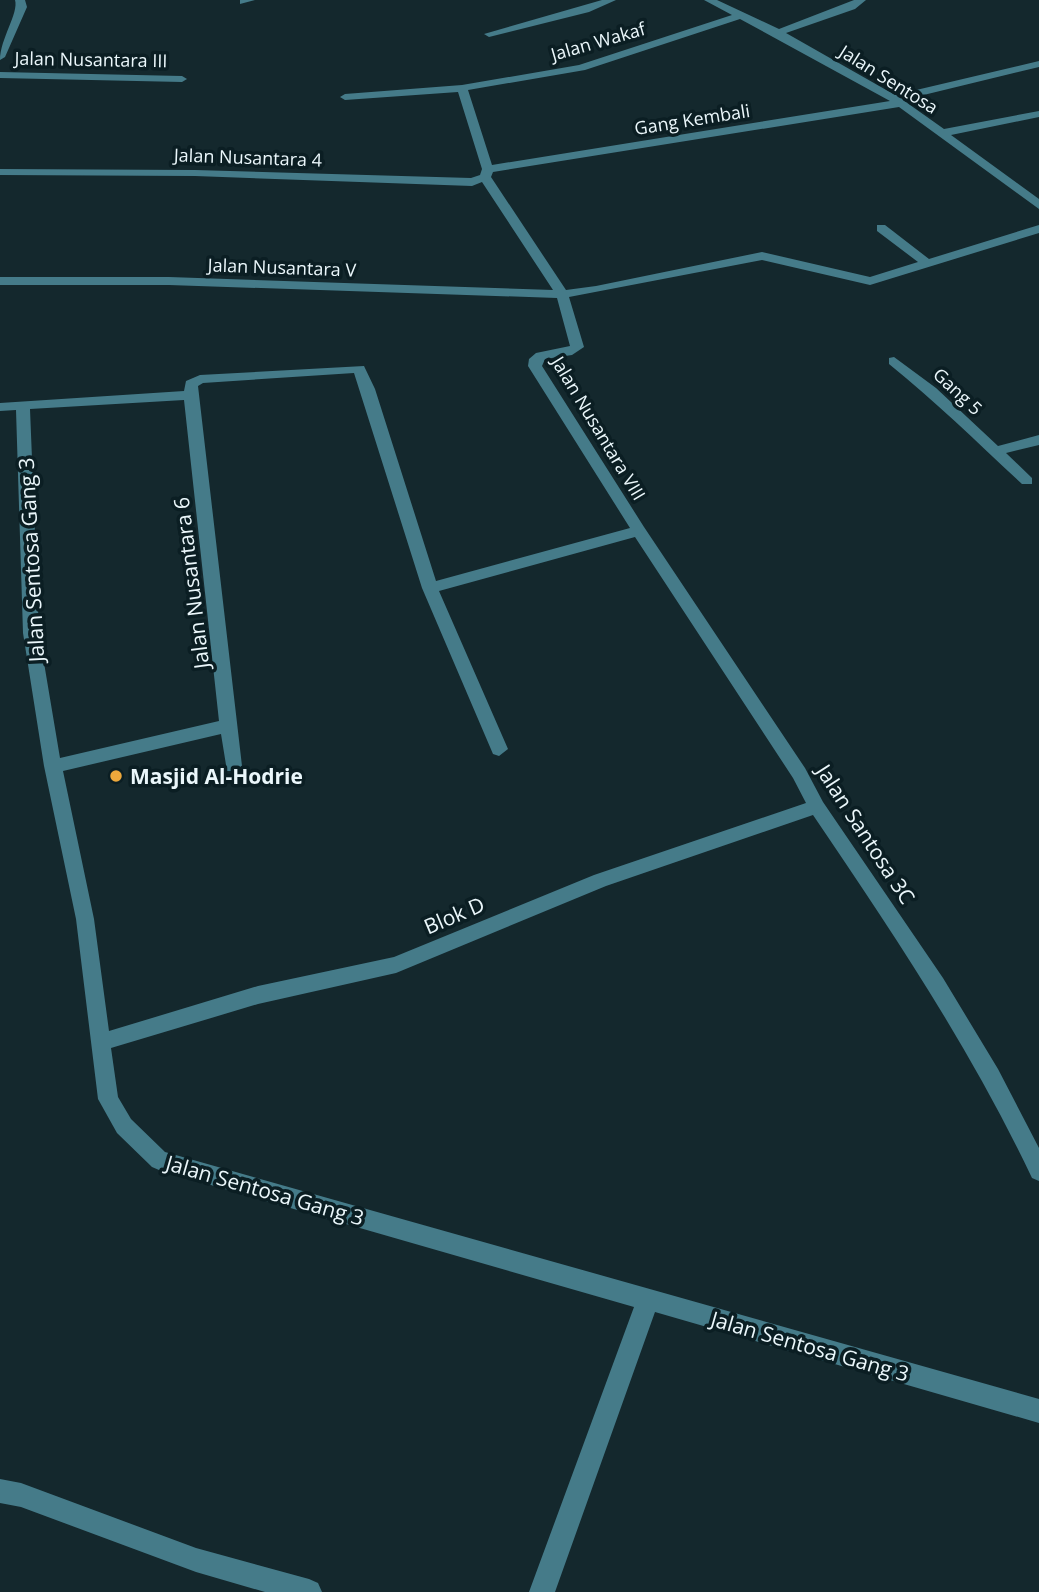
<svg xmlns="http://www.w3.org/2000/svg" width="1039" height="1592" font-family="'Open Sans',sans-serif">
<style>
.lines{fill:none;stroke-linecap:round;stroke-linejoin:round}
.minor{fill:#457b89;fill-rule:evenodd}
.poi-dot{fill:#eda83c;stroke:#0b1e23;stroke-width:2.5}
.labels{text-anchor:middle;dominant-baseline:central;stroke-width:7;stroke-linejoin:round;paint-order:stroke}
.far-street-label{font-size:18px;fill:#ebf7fb;stroke:#0b1e23}
.street-label{font-size:21px;fill:#ebf7fb;stroke:#0b1e23}
.poi-label{font-size:21px;font-weight:bold;fill:#ebf7fb;stroke:#0b1e23;text-anchor:start}
</style>
<rect width="100%" height="100%" fill="#14282d"/>
<g class="lines">
<g class="minor">
<path d="M15,0H25L27,7L5,57L0,60C0,39 19,13 15,0Z"/>
<polygon points="240,0 255,0 240,4"/>
<polygon points="602,0 616,0 589,12 489,37 484,34"/>
<path d="M704,0H717L779,29L854,0H866L855,9L786,33L895,95L1039,61V67L903,100L944,129L1039,111V117L951,135L1039,199V209L899,107L493,172L491,177L566,290L596,286L762,252L870,277L918,262L877,231V225H885L929,259L1039,225V233L870,285L762,260L569,297L584,347L572,355L545,359L542,366L644,527L805,768L823,802L943,978L998,1069L1039,1148V1181L1032,1178C971,1049 893,933 813,815L606,886L396,973L258,1004L111,1048L118,1097L131,1119L165,1152L1039,1399V1423L655,1312L555,1592H529L634,1307L159,1170L152,1167L117,1133L98,1099L76,919L44,766L23,633L16,410L0,411V403L184,391L186,381L200,375L364,366L375,389L436,581L630,528L528,366L529,359L536,353L570,346L557,298L169,285H0V277H169L553,290L482,182L472,186L195,176L0,175V169L195,170L471,178L480,175L482,169L458,92L345,100L340,97L345,94L462,85L579,65L732,15ZM740,19L890,101L492,165L468,90L585,70ZM354,373L422,588L493,754L499,756L508,749L439,591L635,537L793,778L806,803L594,875L394,957L258,986L109,1031L94,919L63,771L221,734L227,771H239L242,766L198,386L203,383ZM184,400L219,721L60,758L39,633L30,409Z"/>
<polygon points="0,72 182,76 187,79 182,82 0,78"/>
<path d="M894,357L936,388L998,446L1039,435V445L1006,453L1032,478V484H1022C979,444 936,402 889,364V358Z"/>
<polygon points="0,1479 21,1483 196,1548 309,1579 318,1583 322,1592 265,1592 196,1572 21,1507 0,1503"/>
</g>
</g>
<circle class="poi-dot" cx="116" cy="776" r="7"/>
<g class="labels">
<g class="far-street-label">
<text transform="translate(598 41) rotate(-16)">Jalan Wakaf</text>
<text transform="translate(91 59) rotate(1)">Jalan Nusantara III</text>
<text transform="translate(889 79) rotate(32)">Jalan Sentosa</text>
<text transform="translate(692 119) rotate(-9)">Gang Kembali</text>
<text transform="translate(248 157) rotate(2)">Jalan Nusantara 4</text>
<text transform="translate(282 267) rotate(2)">Jalan Nusantara V</text>
<text transform="translate(958 391) rotate(43)">Gang 5</text>
<text transform="translate(599 428) rotate(59)">Jalan Nusantara VIII</text>
</g>
<g class="street-label">
<text transform="translate(31 560) rotate(-93)">Jalan Sentosa Gang 3</text>
<text transform="translate(191 583) rotate(-97)">Jalan Nusantara 6</text>
<text transform="translate(866 834) rotate(57)">Jalan Santosa 3C</text>
<text transform="translate(454 915) rotate(-23)">Blok D</text>
<text transform="translate(265 1190) rotate(16)">Jalan Sentosa Gang 3</text>
<text transform="translate(810 1346) rotate(16)">Jalan Sentosa Gang 3</text>
</g>
<g class="poi-label">
<text x="130" y="776">Masjid Al-Hodrie</text>
</g>
</g>
</svg>
